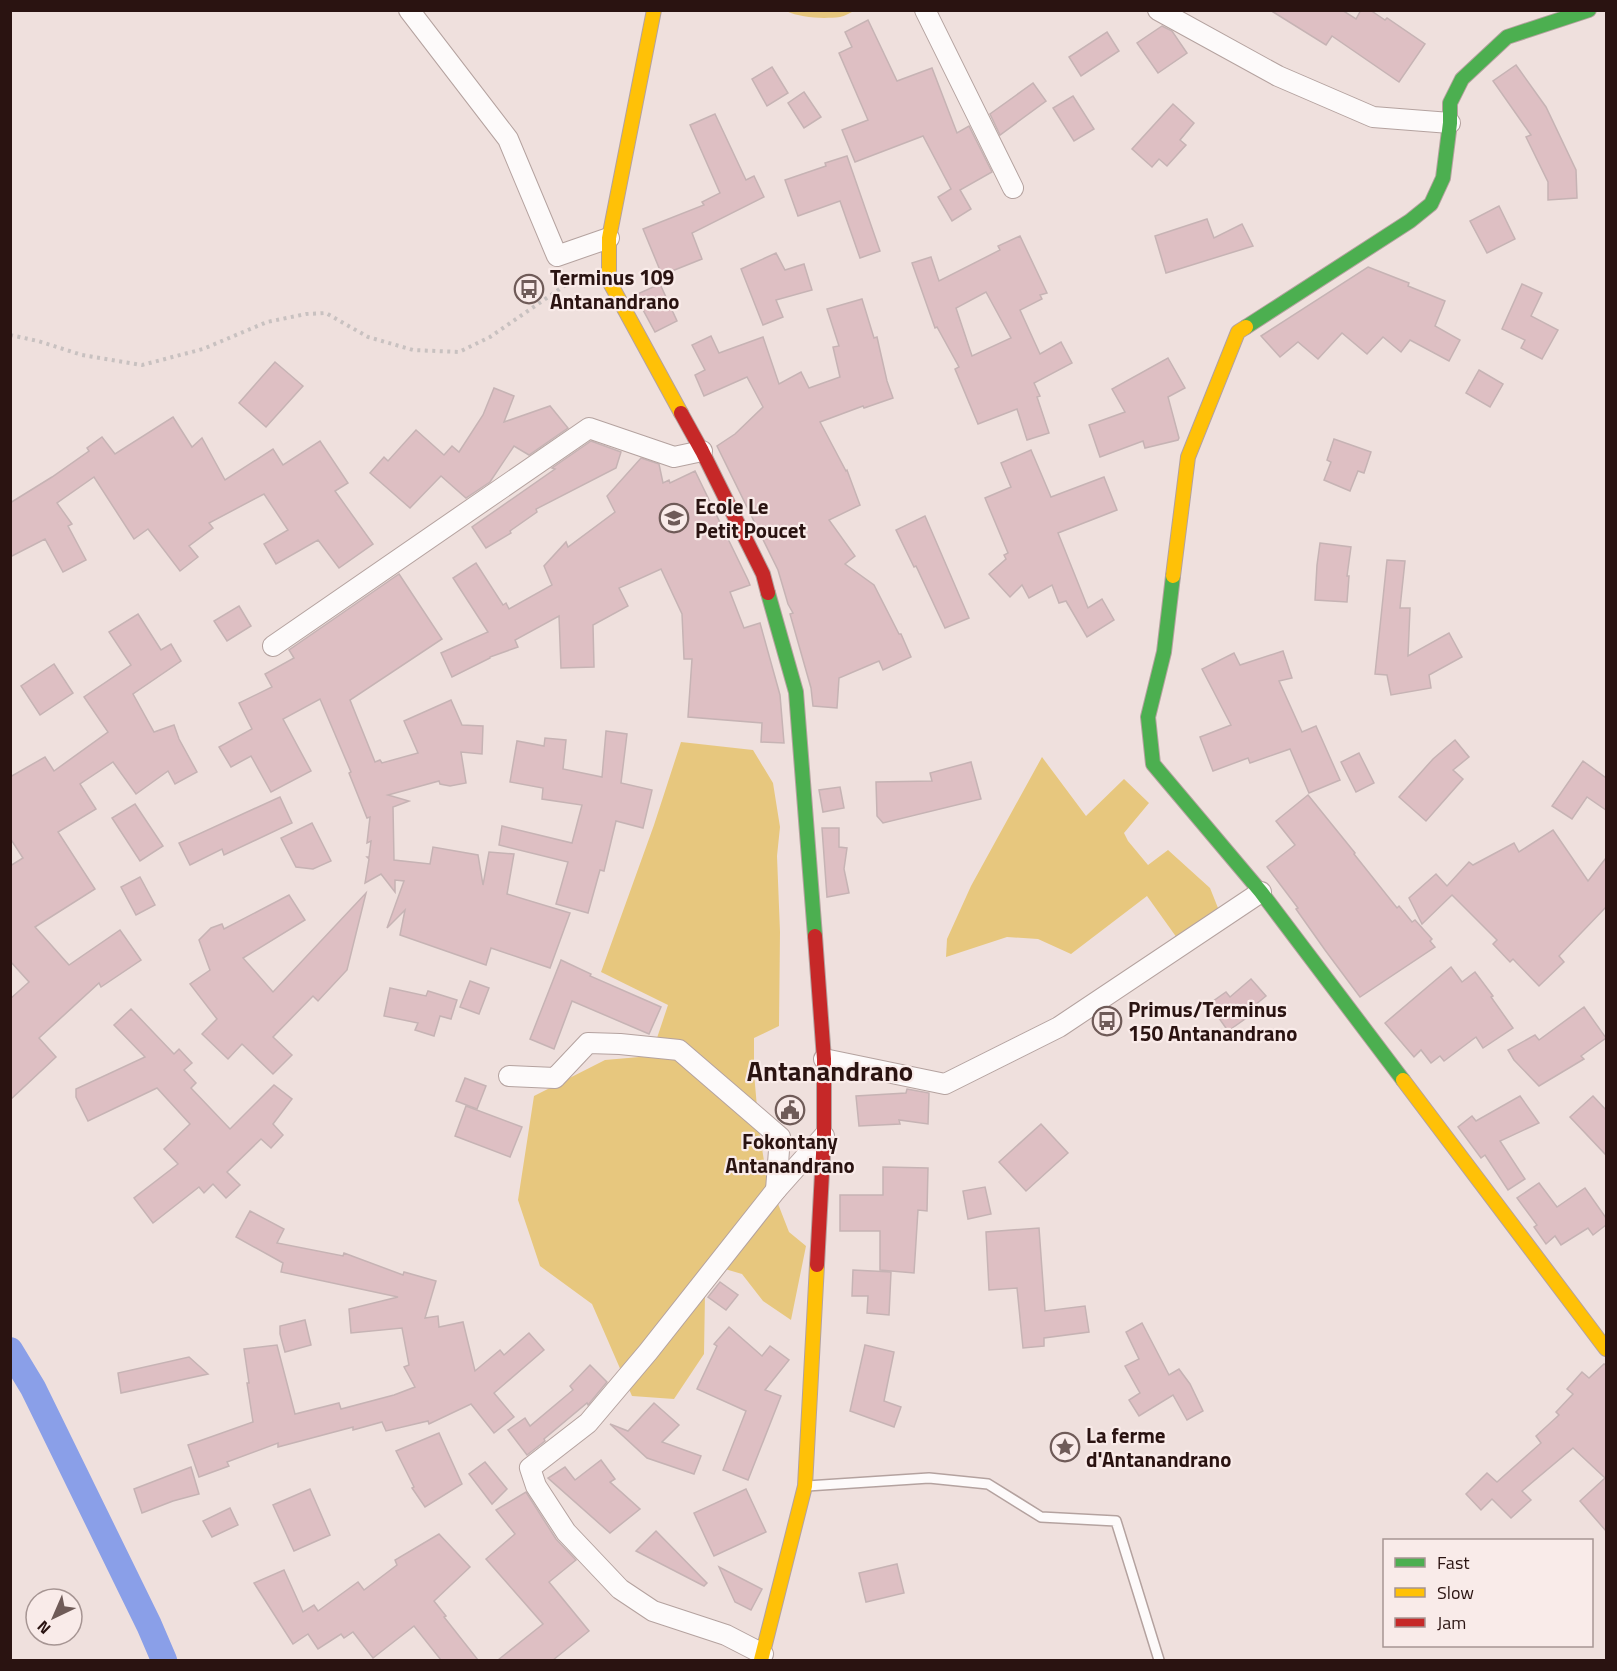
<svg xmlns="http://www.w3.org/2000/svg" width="1617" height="1671" font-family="'Titillium Web',sans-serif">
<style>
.green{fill:#e7c77e}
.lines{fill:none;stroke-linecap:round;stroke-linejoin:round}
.canal{stroke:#8a9fe8;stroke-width:26}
.building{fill:#debfc3;stroke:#c6b3b4;stroke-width:1.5;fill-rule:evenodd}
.lane-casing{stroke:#b4a29f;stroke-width:12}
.street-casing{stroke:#b4a29f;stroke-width:22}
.fast-casing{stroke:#b4a29f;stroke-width:16}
.slow-casing{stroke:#b4a29f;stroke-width:16}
.jam-casing{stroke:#b4a29f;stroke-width:16}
.path{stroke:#c8c1c0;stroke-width:4;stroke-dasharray:3 4.5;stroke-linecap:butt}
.lane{stroke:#fdfafa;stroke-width:9}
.street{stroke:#fdfafa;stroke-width:20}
.fast{stroke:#4caf50;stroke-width:14}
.slow{stroke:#ffc107;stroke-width:14}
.jam{stroke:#c62828;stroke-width:14}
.labels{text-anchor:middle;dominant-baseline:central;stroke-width:4.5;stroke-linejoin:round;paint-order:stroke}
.poi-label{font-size:21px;font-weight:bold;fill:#2a1311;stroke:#f9ebe9;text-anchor:start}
.district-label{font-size:27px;font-weight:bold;fill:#2a1311;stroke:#f9ebe9}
</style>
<rect width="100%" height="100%" fill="#efe0dd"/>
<g class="green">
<path d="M786,11H854C849,13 845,16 840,17C823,19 801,18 786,11Z"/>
<polygon points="681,742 753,750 773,783 780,827 777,856 780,932 779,1026 754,1038 754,1073 759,1130 766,1173 789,1232 806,1246 791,1320 763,1301 742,1274 725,1269 705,1294 704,1354 674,1399 632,1396 592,1304 540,1266 518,1200 534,1096 605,1060 651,1056 668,1005 601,972 654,825"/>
<polygon points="1042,757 1086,816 1124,779 1149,803 1124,833 1128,841 1148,865 1168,850 1210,888 1222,918 1182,945 1147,896 1071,954 1038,939 1007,937 946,957 947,939 971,886"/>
</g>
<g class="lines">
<polyline class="canal" points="10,1350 33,1388 149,1625 164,1660"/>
</g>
<g class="building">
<polygon points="1270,10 1342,10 1356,19 1361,10 1370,10 1385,20 1387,18 1425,44 1399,82 1332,36 1326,45"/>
<polygon points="868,20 897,81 932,68 957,133 969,126 992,172 960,190 971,209 952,221 938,197 951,189 923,136 855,162 842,130 868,120 839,53 852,47 845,32"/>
<polygon points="1162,26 1172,31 1187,53 1158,73 1137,43"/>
<polygon points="1107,32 1119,51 1081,76 1069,57"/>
<polygon points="1516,65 1546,107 1576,170 1577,198 1548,200 1548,182 1526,137 1531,135 1493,81"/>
<polygon points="772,67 788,93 767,106 752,79"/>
<polygon points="1033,83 1046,101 1000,135 990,114"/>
<polygon points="804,92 821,117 804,128 788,103"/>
<polygon points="1073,96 1094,129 1074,141 1053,108"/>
<polygon points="1173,104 1194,123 1180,140 1186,145 1167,166 1159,159 1152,167 1132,149"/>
<polygon points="715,114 746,180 754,176 764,197 692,233 702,259 662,275 643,229 704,205 702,202 720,193 690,125"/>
<polygon points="847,156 880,251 860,258 840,201 798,216 785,180 826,166 825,163"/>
<polygon points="1499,206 1515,239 1487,253 1470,221"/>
<polygon points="1207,219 1214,238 1242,224 1253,246 1166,273 1155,236"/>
<path d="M1020,236L1047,293L1040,295L1042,299L1020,310L1040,354L1061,342L1072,363L1034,383L1040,396L1037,397L1049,433L1027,440L1017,409L978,424L955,369L959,367L937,327L935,328L912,263L931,257L939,281L1000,250L998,246ZM986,292L1011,338L972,356L956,308Z"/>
<polygon points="776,253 785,270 804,264 812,290 776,300 783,317 763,325 741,269"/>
<polygon points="1368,267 1409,283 1408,286 1445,301 1435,326 1460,340 1449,361 1410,340 1401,352 1383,337 1367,354 1342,333 1318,359 1298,342 1280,357 1261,336"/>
<polygon points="660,284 677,321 655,332 635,295"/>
<polygon points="1522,284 1542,293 1531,316 1558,330 1542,359 1521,348 1525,340 1502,329"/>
<polygon points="862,299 874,338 877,337 887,381 893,398 864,408 863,406 820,422 846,471 847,470 860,505 829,520 855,556 845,564 874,585 899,634 901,634 911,657 883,670 879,661 839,678 837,708 813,706 811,688 790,614 793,613 788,604 778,570 717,446 735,434 763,407 747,377 704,396 695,375 705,370 692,345 711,336 719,353 763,337 779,384 801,372 809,388 840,377 833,347 839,346 827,309"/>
<polygon points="1168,358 1185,388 1168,397 1179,438 1178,440 1145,448 1143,441 1100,457 1089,425 1125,412 1112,389"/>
<polygon points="275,362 303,386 266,427 239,403"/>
<polygon points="1479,370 1503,384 1490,407 1466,393"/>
<polygon points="494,388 514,396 504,422 550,406 568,428 529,455 514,446 490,482 466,498 441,476 410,508 370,473 384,457 388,461 416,430 444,455 452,446 459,452 483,415"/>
<polygon points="173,417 192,447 202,438 225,480 273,449 283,465 320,441 348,483 335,491 373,544 339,568 318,540 276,564 264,544 288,530 264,494 209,523 213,528 189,546 198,557 180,571 148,529 134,539 94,477 57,503 72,524 68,526 86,560 63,572 45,539 10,557 10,503 52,477 89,451 87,448 102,437 115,454"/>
<polygon points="1334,439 1371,452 1364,473 1358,471 1350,491 1324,480 1331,462 1327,460"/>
<polygon points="591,441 621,452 616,468 536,509 537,512 510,531 511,533 486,548 472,527 555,469 552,468"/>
<polygon points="1031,450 1051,497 1104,477 1117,510 1058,533 1088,608 1102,599 1114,620 1087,637 1066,601 1059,603 1052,585 1029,598 1022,585 1010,597 989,574 1006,559 1004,555 1008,553 985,498 1011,487 1001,463"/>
<polygon points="641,458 659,464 663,483 669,480 670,483 695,471 748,580 750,585 730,592 744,628 760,623 780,695 784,743 761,742 762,723 688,717 692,659 684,659 682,614 661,569 619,588 628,606 593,625 594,667 561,668 559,616 515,640 518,647 490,657 490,658 452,677 441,653 488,632 453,578 476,563 503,605 506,603 509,609 552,585 544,566 566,542 568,547 615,512 607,496"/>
<polygon points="925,516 969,618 945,628 916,566 914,567 896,530"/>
<polygon points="1320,543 1351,547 1347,576 1349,576 1347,602 1315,600 1317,565"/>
<polygon points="1387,560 1405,561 1400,608 1410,608 1408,656 1449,633 1462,657 1429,675 1431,688 1391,695 1387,675 1375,674"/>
<polygon points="399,574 442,639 350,700 375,762 380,760 382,763 418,753 404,721 451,700 462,725 483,726 482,754 461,752 466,783 450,786 440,784 439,781 388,795 409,801 393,807 394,860 430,864 433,847 478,855 483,885 489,852 514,854 507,894 570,913 550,968 491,948 486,965 400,935 405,910 387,928 404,881 395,880 395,892 381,874 365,883 369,859 367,857 369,857 371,841 367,843 370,817 367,818 349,773 351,772 320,699 283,719 311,771 271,792 251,756 231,767 219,747 252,729 239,703 272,687 265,674 294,658 289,650"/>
<polygon points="239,606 251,626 227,641 214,621"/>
<polygon points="138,614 161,650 171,644 181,661 133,694 154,732 174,725 179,739 197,772 175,784 168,771 136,794 113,762 80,784 96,809 58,832 95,889 35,927 69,965 120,930 141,960 101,987 99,983 39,1038 56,1057 10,1100 10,999 29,982 10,961 10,866 23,858 10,838 10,777 45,757 54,771 108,732 84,697 131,665 109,632"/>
<polygon points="1283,651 1292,678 1279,681 1302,732 1316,726 1340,780 1309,793 1290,749 1250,763 1248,758 1213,771 1200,737 1231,725 1202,669 1234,653 1240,665"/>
<polygon points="54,664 73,693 40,715 21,686"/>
<polygon points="606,731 627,734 621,783 652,790 643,828 616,821 604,871 600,870 588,913 556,904 568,862 499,845 502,826 572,843 582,805 542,799 543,788 510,782 517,741 544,746 545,738 566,740 563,769 602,777"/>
<polygon points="1455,740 1469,757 1453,770 1463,779 1426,821 1399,797 1433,759"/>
<polygon points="1359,753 1374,783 1356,792 1341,762"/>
<polygon points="1583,761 1606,778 1606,810 1587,797 1572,819 1552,806"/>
<polygon points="971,762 981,799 883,823 877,816 876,782 932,781 930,773"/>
<polygon points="840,787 844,808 823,812 819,790"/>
<polygon points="1308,795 1355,853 1354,854 1397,908 1399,906 1412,922 1415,920 1432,939 1430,941 1435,947 1360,997 1325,950 1296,909 1298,908 1267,867 1295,845 1276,821"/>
<polygon points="280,797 292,823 224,855 222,849 190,865 179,843"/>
<polygon points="135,804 163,846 140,861 112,818"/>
<polygon points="312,823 331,861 313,869 296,867 281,838"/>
<polygon points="822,828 839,828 839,847 847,848 844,869 849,893 827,897"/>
<polygon points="1553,830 1588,881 1606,858 1606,907 1559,956 1564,962 1539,986 1513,959 1510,962 1493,944 1497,940 1452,895 1422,924 1409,898 1436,874 1447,886 1469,862 1473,865 1514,843 1519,852"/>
<polygon points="140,877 155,905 136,915 121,887"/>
<polygon points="366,893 347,970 318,1001 313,996 273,1037 292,1055 273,1074 242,1044 228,1059 202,1034 217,1019 190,984 210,970 199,940 211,928 222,924 224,929 289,895 305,920 243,958 273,992"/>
<polygon points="561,960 591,974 590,976 661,1007 649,1034 572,1001 554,1049 530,1039"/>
<polygon points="1451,967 1462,982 1475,972 1493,996 1491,997 1513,1028 1483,1048 1476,1037 1444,1061 1440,1056 1431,1063 1421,1050 1414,1057 1385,1023"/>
<polygon points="1251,979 1266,996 1243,1015 1245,1019 1228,1031 1209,1004 1226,992 1230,997"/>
<polygon points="470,981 489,988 479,1014 460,1007"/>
<polygon points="390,988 426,996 428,991 457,1000 451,1019 440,1016 434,1036 415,1030 418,1023 384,1016"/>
<polygon points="1584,1007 1606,1038 1581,1056 1584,1059 1539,1086 1514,1060 1508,1050 1535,1035 1539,1040"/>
<polygon points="131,1009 174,1054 179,1049 192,1063 184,1070 196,1083 191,1088 230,1129 274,1085 292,1099 273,1124 283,1135 271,1148 261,1139 227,1172 240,1185 226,1198 213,1184 204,1193 199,1187 153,1223 134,1198 178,1164 164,1149 190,1124 157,1088 88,1121 76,1097 76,1089 145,1057 114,1025"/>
<polygon points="465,1078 486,1086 477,1109 456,1101"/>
<polygon points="907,1089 929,1093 928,1124 899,1120 900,1124 859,1126 856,1096 906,1093"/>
<polygon points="1520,1096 1539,1123 1500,1141 1525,1179 1508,1190 1485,1155 1481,1158 1458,1127 1472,1116 1476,1121"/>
<polygon points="1593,1096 1606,1110 1606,1155 1570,1117"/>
<polygon points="466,1106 522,1127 510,1157 455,1136"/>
<polygon points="1041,1124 1068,1153 1026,1191 999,1162"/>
<polygon points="883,1167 928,1168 927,1211 918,1210 914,1273 880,1270 880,1231 840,1231 840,1195 883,1195"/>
<polygon points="1539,1183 1557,1207 1585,1188 1606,1218 1606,1225 1593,1235 1588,1228 1561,1245 1555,1236 1546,1244 1534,1227 1537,1225 1517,1198"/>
<polygon points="985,1187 991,1214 968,1219 963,1191"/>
<polygon points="250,1211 284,1229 277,1243 343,1256 344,1253 403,1275 404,1272 436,1281 425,1318 438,1316 439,1327 463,1322 475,1371 500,1350 504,1355 529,1333 544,1350 494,1393 514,1417 494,1433 471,1404 429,1424 428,1421 386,1431 382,1422 353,1430 353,1427 278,1447 278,1443 227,1462 229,1466 199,1477 188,1445 253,1422 247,1383 249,1383 244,1349 277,1345 295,1414 339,1403 341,1409 394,1395 415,1387 404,1367 409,1365 402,1328 351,1333 349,1309 398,1297 281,1272 283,1263 236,1237"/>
<polygon points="1039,1228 1045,1311 1085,1306 1089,1332 1044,1338 1044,1346 1023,1348 1017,1288 989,1290 986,1232"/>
<polygon points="853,1270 891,1272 889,1315 867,1313 868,1296 852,1296"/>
<polygon points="720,1282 738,1295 726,1310 708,1297"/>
<polygon points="305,1320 311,1345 285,1352 280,1334 280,1326"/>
<polygon points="1142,1323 1169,1375 1179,1369 1190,1384 1203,1411 1187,1420 1173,1395 1139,1416 1129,1400 1140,1393 1125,1366 1139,1359 1126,1332"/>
<polygon points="729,1327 762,1356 770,1346 789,1360 765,1390 781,1396 748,1480 723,1470 746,1411 697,1389 717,1346 714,1344"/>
<polygon points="865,1345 894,1352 884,1401 901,1407 894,1427 850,1411"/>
<polygon points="189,1357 208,1374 121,1393 118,1373"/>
<polygon points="1604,1364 1606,1365 1606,1531 1580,1501 1605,1478 1573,1448 1522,1491 1531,1500 1511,1518 1492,1499 1481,1510 1466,1494 1487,1473 1497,1482 1541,1443 1536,1436 1559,1415 1556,1412 1573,1394 1567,1389 1582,1372 1589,1378"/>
<polygon points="590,1365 607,1382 588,1405 587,1403 544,1439 545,1441 527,1455 508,1430 525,1418 530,1426 573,1390 570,1386"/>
<polygon points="654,1403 679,1425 662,1442 701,1456 694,1474 647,1458 610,1424 628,1431"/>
<polygon points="439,1433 462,1484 425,1507 412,1488 414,1487 396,1451"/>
<polygon points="601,1460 615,1479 610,1482 640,1509 610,1533 548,1478 565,1467 575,1480"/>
<polygon points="485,1462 507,1489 492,1504 469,1474"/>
<polygon points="191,1467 199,1494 173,1501 142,1513 134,1489"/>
<polygon points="310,1489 330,1535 294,1551 273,1505"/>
<polygon points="746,1489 766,1532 714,1556 694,1513"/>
<polygon points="526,1492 556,1539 576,1560 549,1582 589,1631 553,1660 498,1660 543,1624 486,1559 515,1534 496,1510"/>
<polygon points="230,1508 238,1525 212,1537 203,1521"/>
<polygon points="656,1531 707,1583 704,1586 636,1551"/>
<polygon points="439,1534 470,1567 434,1601 446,1616 444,1617 478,1660 441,1660 414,1626 373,1658 353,1632 344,1638 341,1634 318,1649 308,1634 293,1644 254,1583 284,1570 303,1612 314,1605 318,1611 358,1582 364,1590 397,1565 395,1560"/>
<polygon points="897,1564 904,1593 866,1602 859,1573"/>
<polygon points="719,1567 762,1589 751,1610 735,1602"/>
</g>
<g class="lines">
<g class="lane-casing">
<polyline id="lane" points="807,1486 929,1478 988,1484 1041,1517 1116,1521 1159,1660"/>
</g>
<g class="street-casing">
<g id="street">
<polyline points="409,10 508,139 557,256 609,238"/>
<polyline points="925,10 1013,188"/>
<polyline points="1158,10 1278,76 1373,117 1450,123"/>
<polyline points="273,646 589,428 674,457 702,451"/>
<polyline points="824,1059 945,1084 1059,1027 1261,892"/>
<polyline points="509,1076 555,1078 588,1043 620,1044 679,1050 780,1137 776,1190"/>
<polyline points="763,1654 726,1635 653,1611 620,1589 566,1532 536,1486 530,1468 588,1423 648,1352 776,1190 824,1136"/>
</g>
</g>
<g class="fast-casing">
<g id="fast">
<polyline points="1246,327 1410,221 1431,204 1443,178 1450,123 1450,103 1462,79 1507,37 1589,10"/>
<polyline points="1173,576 1164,652 1148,717 1153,764 1261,892 1403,1080"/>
<polyline points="768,593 796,692 815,936"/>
</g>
</g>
<g class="slow-casing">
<g id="slow">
<polyline points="654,10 609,238 609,281 681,413"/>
<polyline points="1173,576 1188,457 1238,332 1246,327"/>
<polyline points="1403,1080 1606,1349"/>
<polyline points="761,1660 805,1486 817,1265"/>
</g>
</g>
<g class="jam-casing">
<g id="jam">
<polyline points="681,413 702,451 763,574 768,593"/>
<polyline points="815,936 824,1059 824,1136 817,1265"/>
</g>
</g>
<polyline class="path" points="10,335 38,341 82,355 142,365 203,349 267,322 306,314 326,313 368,337 413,350 459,352 490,337 570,282 584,281"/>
<use href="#lane" class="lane"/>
<use href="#street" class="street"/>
<use href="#fast" class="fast"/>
<use href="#slow" class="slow"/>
<use href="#jam" class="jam"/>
</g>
<defs>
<g id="bus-ring" transform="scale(1.5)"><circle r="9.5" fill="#f9ebe9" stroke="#6f5b58" stroke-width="1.5"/><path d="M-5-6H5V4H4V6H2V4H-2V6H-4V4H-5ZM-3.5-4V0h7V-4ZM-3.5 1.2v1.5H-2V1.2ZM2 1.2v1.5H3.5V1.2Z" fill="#6f5b58"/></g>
<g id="school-ring" transform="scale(1.5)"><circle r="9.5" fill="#f9ebe9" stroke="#6f5b58" stroke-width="1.5"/><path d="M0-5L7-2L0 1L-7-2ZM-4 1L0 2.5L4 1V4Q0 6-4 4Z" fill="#6f5b58"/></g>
<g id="civic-ring" transform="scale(1.5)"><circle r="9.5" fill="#f9ebe9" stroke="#6f5b58" stroke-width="1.5"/><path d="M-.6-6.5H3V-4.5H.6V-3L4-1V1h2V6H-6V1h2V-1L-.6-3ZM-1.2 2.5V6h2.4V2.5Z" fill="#6f5b58"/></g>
<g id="sight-ring" transform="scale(1.5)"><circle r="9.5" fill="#f9ebe9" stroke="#6f5b58" stroke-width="1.5"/><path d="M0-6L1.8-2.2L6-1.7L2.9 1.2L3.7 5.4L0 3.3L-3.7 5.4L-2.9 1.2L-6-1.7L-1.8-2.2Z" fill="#6f5b58"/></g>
</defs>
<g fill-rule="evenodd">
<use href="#bus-ring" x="529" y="289"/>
<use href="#school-ring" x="674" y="518"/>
<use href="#bus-ring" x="1107" y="1021"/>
<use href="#civic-ring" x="790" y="1110"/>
<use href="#sight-ring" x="1065" y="1447"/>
</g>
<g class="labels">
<g class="poi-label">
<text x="550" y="277">Terminus 109<tspan x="550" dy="24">Antanandrano</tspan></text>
<text x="695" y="506">Ecole Le<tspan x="695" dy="24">Petit Poucet</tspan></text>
<text x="1128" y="1009">Primus/Terminus<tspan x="1128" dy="24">150 Antanandrano</tspan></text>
<text x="790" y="1141" text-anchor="middle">Fokontany<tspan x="790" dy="24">Antanandrano</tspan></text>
<text x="1086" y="1435">La ferme<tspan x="1086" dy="24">d'Antanandrano</tspan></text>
</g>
<g class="district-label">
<text x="830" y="1070">Antanandrano</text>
</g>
</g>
<rect width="1617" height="1671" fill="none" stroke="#2a1311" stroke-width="24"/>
<rect x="1383" y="1539" width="210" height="108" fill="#f9ebe9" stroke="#a69593" stroke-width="1.5"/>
<rect x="1395" y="1558" width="30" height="9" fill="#4caf50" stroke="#a69593" stroke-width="1.5"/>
<text x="1437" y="1569" font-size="18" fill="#2a1311">Fast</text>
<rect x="1395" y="1588" width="30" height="9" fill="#ffc107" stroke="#a69593" stroke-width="1.5"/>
<text x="1437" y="1599" font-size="18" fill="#2a1311">Slow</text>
<rect x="1395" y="1618" width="30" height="9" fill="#c62828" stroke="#a69593" stroke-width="1.5"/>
<text x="1437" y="1629" font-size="18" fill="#2a1311">Jam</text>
<g transform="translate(54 1617) rotate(224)"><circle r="28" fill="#f9ebe9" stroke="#a69593" stroke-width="1.5"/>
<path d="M0-4.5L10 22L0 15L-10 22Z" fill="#6f5b58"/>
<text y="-9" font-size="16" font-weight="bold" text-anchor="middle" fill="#2a1311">N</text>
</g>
</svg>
